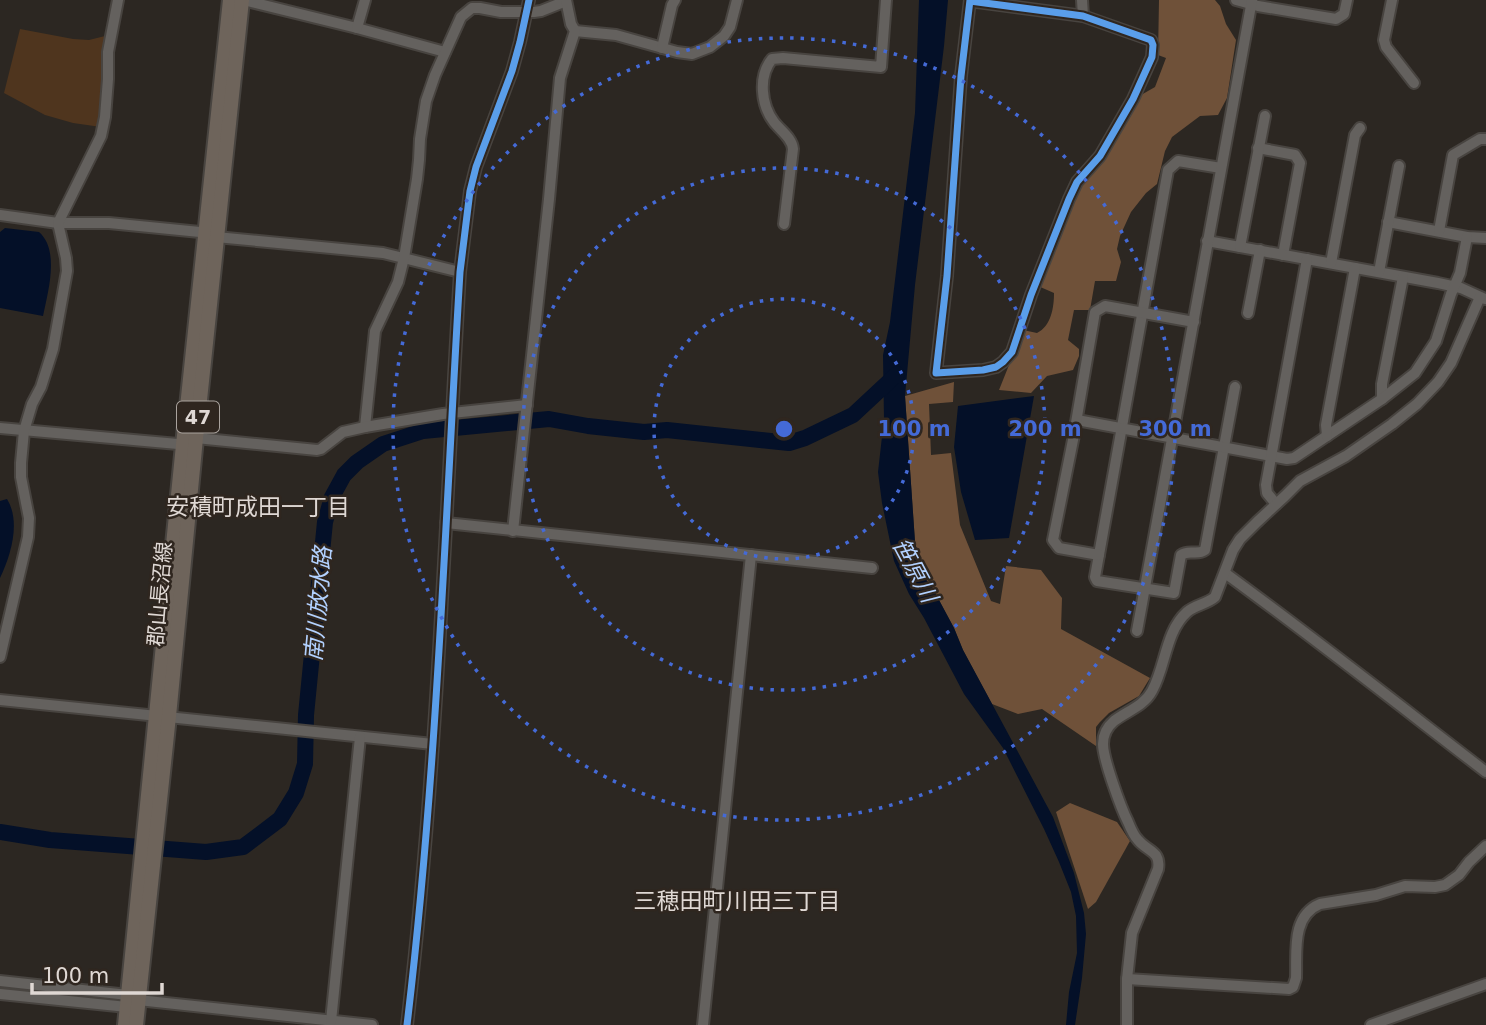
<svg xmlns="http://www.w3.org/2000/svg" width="1486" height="1025" font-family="'DejaVu Sans','Noto Sans JP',sans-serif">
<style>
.green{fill:#4f351e}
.forest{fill:#6f5139}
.water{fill:#041028}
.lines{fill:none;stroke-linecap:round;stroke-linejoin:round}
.river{stroke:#041028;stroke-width:16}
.minor-casing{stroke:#484440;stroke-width:14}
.major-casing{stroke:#484440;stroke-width:18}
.minor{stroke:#64615e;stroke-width:10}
.major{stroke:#6e645b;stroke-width:14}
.cycleway-casing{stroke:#2f261f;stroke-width:11}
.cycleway{stroke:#5a9eea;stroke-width:7}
.ring{fill:none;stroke:#446ad7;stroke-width:3.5;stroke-dasharray:3.5 7}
.labels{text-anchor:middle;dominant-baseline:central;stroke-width:5;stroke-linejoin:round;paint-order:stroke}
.shield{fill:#2f261f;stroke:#aaa39e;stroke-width:2}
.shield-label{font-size:19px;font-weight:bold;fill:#dfd8d4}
.street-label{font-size:21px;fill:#dfd8d4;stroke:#2f261f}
.neighbourhood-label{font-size:23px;fill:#dfd8d4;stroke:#2f261f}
.water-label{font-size:23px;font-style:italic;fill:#b2d1ff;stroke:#2f261f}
.centre{fill:#446ad7;stroke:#2f261f;stroke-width:3.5}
.ring-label{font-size:21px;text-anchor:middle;font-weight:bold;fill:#446ad7;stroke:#2f261f;stroke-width:5;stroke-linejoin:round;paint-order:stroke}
</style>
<rect width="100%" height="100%" fill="#2c2722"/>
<polygon class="green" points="20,29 73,39 89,40 109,35 101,127 73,123 45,115 4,93"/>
<g class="forest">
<path d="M1159,0H1215L1220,6L1226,24L1236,40L1227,98L1218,115L1200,116L1172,137L1165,151L1157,184L1146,193L1131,212L1120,236L1117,249L1121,262L1116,281H1095L1090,310H1074L1068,340L1079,349V356L1073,370L1047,376L1031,393L999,390L1023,330L1037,333C1051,326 1054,308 1054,293L1038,286L1074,195L1099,161L1141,95L1155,87L1166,58L1158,55Z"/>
<polygon points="954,382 953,402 929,404 931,455 951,453 960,525 991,601 1000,604 1006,566 1041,570 1062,598 1061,629 1150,678 1139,696 1109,713 1100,722 1096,727 1096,746 1042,709 1018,714 992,704 963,650 954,628 932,587 923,576 915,542 905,396"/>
<polygon points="1070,803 1117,822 1130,841 1096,902 1088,909 1056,812"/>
</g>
<g class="water">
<polygon points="919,0 948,0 944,46 915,285 905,396 915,542 923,576 932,587 954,628 963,650 1053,817 1074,873 1084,913 1086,934 1082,978 1075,1025 1066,1025 1069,992 1077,953 1076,916 1071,892 1059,862 1044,829 1003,748 964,694 924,618 909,594 894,561 882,503 878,472 884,419 883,355 890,322 915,113"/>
<path d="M5,228L39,232C60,250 48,292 43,316L0,308V232Z"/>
<polygon points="1034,396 1009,538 975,540 961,492 954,447 958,406"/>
<path d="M7,499C21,522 11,555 0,578V501Z"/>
</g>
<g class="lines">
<polyline class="river" points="0,832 50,840 206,852 243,847 280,819 296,793 305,764 306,715 325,522 332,497 344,475 357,462 383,444 423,431 549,419 588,426 644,432 667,430 789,443 805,438 853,415 897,374"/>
<g class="minor-casing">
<g id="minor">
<polyline points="243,0 357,28 445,52"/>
<polyline points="1082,0 1083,16"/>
<polyline points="1236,0 1258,6 1336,19 1344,14 1347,0"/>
<polyline points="1392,0 1384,40 1386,47 1414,83"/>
<polyline points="970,1 1083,16 1151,40 1153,45 1152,57 1133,99 1100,156 1077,182 1069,199 1031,295 1012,352 1003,362 996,367 983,370 936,373 947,276 961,76 970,0"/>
<polyline points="357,28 365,0"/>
<polyline points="575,31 616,35 677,52 692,54 710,47 724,36 730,27 737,0"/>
<polyline points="662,48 672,5 675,0"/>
<polyline points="1258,148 1295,155 1300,163 1283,255"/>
<path d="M1221,168L1178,161L1168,170L1095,577L1097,581L1174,593L1181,555C1189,549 1197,556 1205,550L1235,387"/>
<polyline points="0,215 58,223 109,223 210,233"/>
<polyline points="1388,222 1467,237 1486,238"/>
<path d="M784,224L793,149C792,138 781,131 774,122C761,105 758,76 772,59L783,58L881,67L886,0"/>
<polyline points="1439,231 1453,155 1480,139 1486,139"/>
<polyline points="216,237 383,253 460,272"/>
<polyline points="1207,241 1438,283 1461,288 1485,299"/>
<polyline points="1240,247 1265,116"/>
<polyline points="1331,263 1355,135 1360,128"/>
<polyline points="1379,272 1399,166"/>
<polyline points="1248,313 1260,250"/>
<polyline points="1382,399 1382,384 1403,277"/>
<polyline points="1077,420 1287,459 1294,458 1382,399 1415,373 1436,341 1451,294 1460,273 1467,237"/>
<polyline points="365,427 375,331 398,282 404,258 417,179 419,160 420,139 426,101 435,75 461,17 472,8 480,8 501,12 534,12 541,11 566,1"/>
<polyline points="0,428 189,445"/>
<polyline points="1327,436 1326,425 1355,268"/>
<polyline points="196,438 317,450 321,449 343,432 365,427 443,414 527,405"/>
<polyline points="1276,504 1267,493 1266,485 1307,259"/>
<polyline points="446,523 872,568"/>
<polyline points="513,531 549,199 560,78 575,31 571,24 566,0"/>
<polyline points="1099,555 1059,548 1053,540 1073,440 1095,312 1105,306 1194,322"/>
<path d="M1225,573C1314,638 1399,705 1486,772"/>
<polyline points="1137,631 1252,0"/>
<polyline points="0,657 28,537 29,518 21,477 21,463 24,431 32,404 41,387 53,349 67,271 66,258 58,223 101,136 105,117 108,79 108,52 118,0"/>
<polyline points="0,700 433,744"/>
<path d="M1127,979L1289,989L1293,987L1296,978C1297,952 1291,916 1320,904L1376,895L1405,886L1435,887L1445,885L1459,875L1469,862L1486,846"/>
<polyline points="0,981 128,995 138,1000 372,1025"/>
<polyline points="0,994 127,1007 133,1003"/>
<polyline points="331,1021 360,737"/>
<path d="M407,1025C437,775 445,523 460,272L470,191L476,167L512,71L520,42L529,0"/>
<polyline points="703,1025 751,555"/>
<path d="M1127,1025V979L1132,933L1158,869C1161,851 1148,852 1138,840C1134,836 1130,827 1128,822C1121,808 1103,759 1103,744C1103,735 1107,727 1114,721C1127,711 1144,706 1152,691C1166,666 1165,632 1187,612C1195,605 1207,604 1215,597L1233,550L1240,539L1257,522L1285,496L1300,481L1346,456L1392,424L1417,404L1438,382L1451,363L1480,297"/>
<polyline points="1371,1025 1486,984"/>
</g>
</g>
<g class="major-casing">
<g id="major">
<polyline points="125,1025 183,445 230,0"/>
<polyline points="136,1025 169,716 196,438 242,0"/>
</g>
</g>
<use href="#minor" class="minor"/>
<use href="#major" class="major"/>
<g class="cycleway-casing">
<g id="cycleway">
<polyline points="970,1 1083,16 1151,40 1153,45 1152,57 1133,99 1100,156 1077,182 1069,199 1031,295 1012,352 1003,362 996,367 983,370 936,373 947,276 961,76 970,0"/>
<path d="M407,1025C437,775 445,523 460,272L470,191L476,167L512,71L520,42L529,0"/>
</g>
</g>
<use href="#cycleway" class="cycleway"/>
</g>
<g class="ring">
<circle cx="784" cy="429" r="130"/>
<circle cx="784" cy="429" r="261"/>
<circle cx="784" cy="429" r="391"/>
</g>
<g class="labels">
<rect class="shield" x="177" y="401.5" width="42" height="31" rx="5"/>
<g class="shield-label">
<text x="198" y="417">47</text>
</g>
<g class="street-label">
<text transform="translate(160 594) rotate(-85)">郡山長沼線</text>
</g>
<g class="neighbourhood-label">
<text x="258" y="507">安積町成田一丁目</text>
<text x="737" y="901">三穂田町川田三丁目</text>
</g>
<g class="water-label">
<text transform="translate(915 570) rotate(62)">笹原川</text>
<text transform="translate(318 604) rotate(-85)">南川放水路</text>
</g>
</g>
<circle cx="784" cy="429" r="10" class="centre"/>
<g class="ring-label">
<text x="914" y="436">100 m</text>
<text x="1045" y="436">200 m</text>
<text x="1175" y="436">300 m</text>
</g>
<path d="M32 983v10h130v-10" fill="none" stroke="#dfd8d4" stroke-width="3.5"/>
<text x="42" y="983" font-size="21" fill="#dfd8d4" stroke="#2f261f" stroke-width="5" paint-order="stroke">100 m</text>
</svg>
